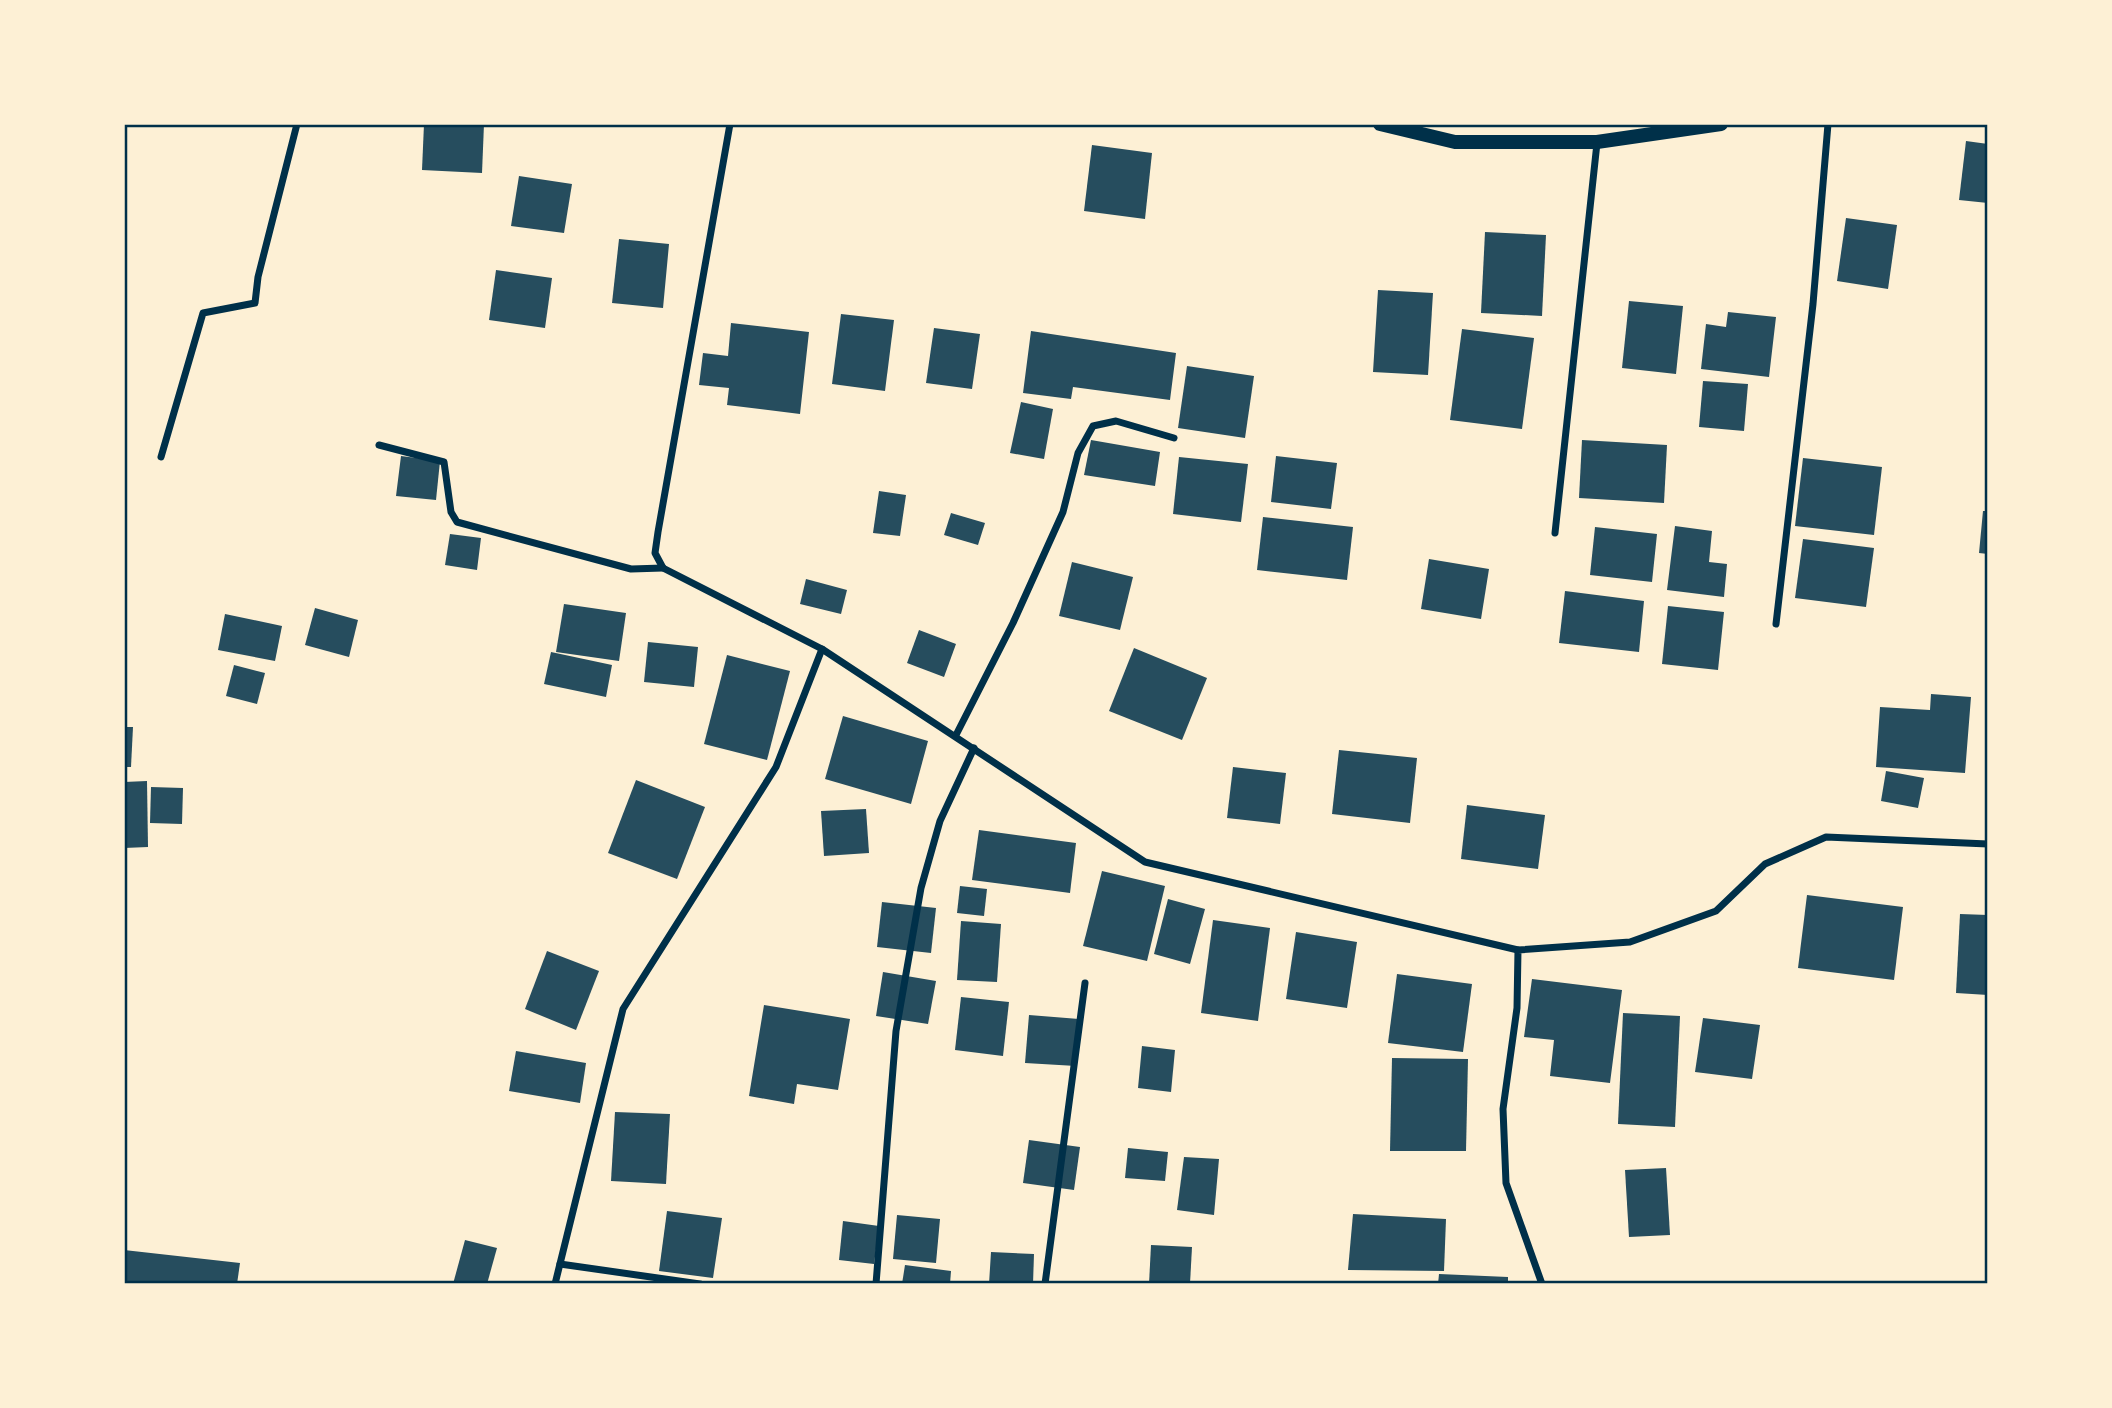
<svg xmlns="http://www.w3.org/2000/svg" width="2112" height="1408" font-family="Mulish,sans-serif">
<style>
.building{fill:#264d5e}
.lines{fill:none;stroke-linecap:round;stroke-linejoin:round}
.minor{stroke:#003049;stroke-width:7}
.secondary{stroke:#003049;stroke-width:14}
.neatline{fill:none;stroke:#003049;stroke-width:2.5}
</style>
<rect width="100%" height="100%" fill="#fdf0d5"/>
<g class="building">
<polygon points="424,124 484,124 482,173 422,170"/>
<polygon points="1966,141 1988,144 1988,203 1959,200"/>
<polygon points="1092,145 1152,153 1145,219 1084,211"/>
<polygon points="519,176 572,184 564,233 511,226"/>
<polygon points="1846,218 1897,225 1888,289 1837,281"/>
<polygon points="1485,232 1546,235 1542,316 1481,313"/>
<polygon points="619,239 669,244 663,308 612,303"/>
<polygon points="496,270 552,278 545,328 489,320"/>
<polygon points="1378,290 1433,293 1428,375 1373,372"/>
<polygon points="1629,301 1683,306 1676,374 1622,368"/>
<polygon points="1728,312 1776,317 1769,377 1701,369 1706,324 1726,327"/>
<polygon points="841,314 894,320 885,391 832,384"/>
<polygon points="731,323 809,332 800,414 727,405 729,388 699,385 703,353 728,356"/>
<polygon points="934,328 980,334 972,389 926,383"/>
<polygon points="1462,329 1534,338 1522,429 1450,420"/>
<polygon points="1031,331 1176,353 1170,400 1073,387 1071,399 1023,393"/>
<polygon points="1187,366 1254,376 1245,438 1178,428"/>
<polygon points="1703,381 1748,384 1744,431 1699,427"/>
<polygon points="1021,402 1053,409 1044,459 1010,453"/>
<polygon points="1091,440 1160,452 1155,486 1084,475"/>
<polygon points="1582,440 1667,445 1664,503 1579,498"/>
<polygon points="401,456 440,461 436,500 396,496"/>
<polygon points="1276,456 1337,463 1331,509 1271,502"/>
<polygon points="1179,457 1248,464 1241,522 1173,514"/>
<polygon points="1803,458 1882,467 1874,535 1795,526"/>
<polygon points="879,491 906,495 900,536 873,533"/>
<polygon points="1983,511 1988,511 1988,554 1979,553"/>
<polygon points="951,513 985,523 978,545 944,535"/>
<polygon points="1263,517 1353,527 1347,580 1257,570"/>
<polygon points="1675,526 1712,531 1709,562 1727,564 1724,597 1667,590"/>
<polygon points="1595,527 1657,534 1652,582 1590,575"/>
<polygon points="450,534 481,538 477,570 445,565"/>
<polygon points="1803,539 1874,548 1866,607 1795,598"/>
<polygon points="1429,559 1489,569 1481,619 1421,609"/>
<polygon points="1072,562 1133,577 1120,630 1059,616"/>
<polygon points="806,579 847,590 841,614 800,604"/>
<polygon points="1565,591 1644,601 1639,652 1559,643"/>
<polygon points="564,604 626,613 619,661 556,652"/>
<polygon points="1668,606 1724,612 1718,670 1662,664"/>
<polygon points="315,608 358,620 349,657 305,645"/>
<polygon points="225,614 282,626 275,661 218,650"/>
<polygon points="919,630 956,644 944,677 907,663"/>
<polygon points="648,642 698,647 694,687 644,682"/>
<polygon points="1134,648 1207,678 1182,740 1109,711"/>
<polygon points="551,652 612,665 606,697 544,684"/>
<polygon points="727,655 790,671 767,760 704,744"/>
<polygon points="234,665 265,673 257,704 226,696"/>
<polygon points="1931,694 1971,697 1965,773 1876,767 1880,707 1930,710"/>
<polygon points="843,716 928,741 911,804 825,779"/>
<polygon points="124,727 133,727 131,767 124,767"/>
<polygon points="1339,750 1417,758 1410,823 1332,814"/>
<polygon points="1233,767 1286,773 1280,824 1227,818"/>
<polygon points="1886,771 1924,778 1918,808 1881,801"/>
<polygon points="636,780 705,807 677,879 608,853"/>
<polygon points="147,781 148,847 124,848 124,782"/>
<polygon points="151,787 183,788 182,824 150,823"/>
<polygon points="1467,805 1545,815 1538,869 1461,859"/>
<polygon points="866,809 869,853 824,856 821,811"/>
<polygon points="979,830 1076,843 1070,893 972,880"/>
<polygon points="1102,871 1165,886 1147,961 1083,946"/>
<polygon points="960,886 987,889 984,916 957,913"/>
<polygon points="1807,895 1903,907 1894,980 1798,968"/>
<polygon points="1168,899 1205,909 1190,964 1154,954"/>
<polygon points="882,902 936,908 931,953 877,947"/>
<polygon points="1960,914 1988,915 1988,995 1956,993"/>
<polygon points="1213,920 1270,928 1258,1021 1201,1013"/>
<polygon points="961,921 1001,924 997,982 957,980"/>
<polygon points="1296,932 1357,942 1347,1008 1286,999"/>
<polygon points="547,951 599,971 576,1030 525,1009"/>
<polygon points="883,972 936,981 928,1024 876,1016"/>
<polygon points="1397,974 1472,984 1463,1052 1388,1043"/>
<polygon points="1532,979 1622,990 1610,1083 1550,1076 1554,1040 1524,1037"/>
<polygon points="961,997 1009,1002 1003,1056 955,1050"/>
<polygon points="764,1005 850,1019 838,1090 797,1084 794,1104 749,1096"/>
<polygon points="1623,1013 1680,1016 1675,1127 1618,1124"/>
<polygon points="1029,1015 1079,1019 1076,1066 1025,1063"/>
<polygon points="1703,1018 1760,1025 1752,1079 1695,1072"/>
<polygon points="1142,1046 1175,1050 1171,1092 1138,1088"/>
<polygon points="516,1051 586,1063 580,1103 509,1091"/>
<polygon points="1392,1058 1468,1059 1466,1151 1390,1151"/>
<polygon points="615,1112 670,1114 666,1184 611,1181"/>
<polygon points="1029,1140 1080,1147 1074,1190 1023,1183"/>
<polygon points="1128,1148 1168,1152 1165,1181 1125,1178"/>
<polygon points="1184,1157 1219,1159 1214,1215 1177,1210"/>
<polygon points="1666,1168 1670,1235 1629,1237 1625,1170"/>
<polygon points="667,1211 722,1218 713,1278 659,1271"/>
<polygon points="1353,1214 1446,1219 1444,1271 1348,1270"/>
<polygon points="897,1215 940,1219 936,1263 893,1259"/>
<polygon points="843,1221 879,1226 874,1264 839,1260"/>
<polygon points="465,1240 497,1248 487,1284 453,1284"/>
<polygon points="1151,1245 1192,1247 1190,1284 1149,1284"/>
<polygon points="124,1250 240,1263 237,1284 124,1284"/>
<polygon points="991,1252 1034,1254 1033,1284 989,1284"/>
<polygon points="905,1265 951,1271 950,1284 902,1284"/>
<polygon points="1439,1274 1508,1277 1508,1284 1438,1284"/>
</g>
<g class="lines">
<g class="minor">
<polyline points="730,124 658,532 655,553 663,568 822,649 1145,862 1518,950"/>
<polyline points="379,445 444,462 451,512 457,522 631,569 663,568"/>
<polyline points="161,457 203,313 255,303 258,277 297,124"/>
<polyline points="1555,533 1597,143"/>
<polyline points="1776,624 1813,304 1828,124"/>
<polyline points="956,735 1013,623 1063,512 1078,453 1093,426 1116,421 1174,438"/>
<polyline points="560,1264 700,1284"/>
<polyline points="555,1284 623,1009 776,767 822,649"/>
<polyline points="876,1284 896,1031 921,888 940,821 974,748"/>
<polyline points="1045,1284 1085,983"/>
<polyline points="1542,1284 1506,1183 1503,1109 1517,1008 1518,950 1630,942 1716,911 1765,864 1826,837 1988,844"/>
</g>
<polyline class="secondary" points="1380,124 1455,142 1597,142 1721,124"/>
</g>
<rect width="2112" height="1408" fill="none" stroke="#fdf0d5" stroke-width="252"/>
<rect x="126" y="126" width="1860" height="1156" class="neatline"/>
</svg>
